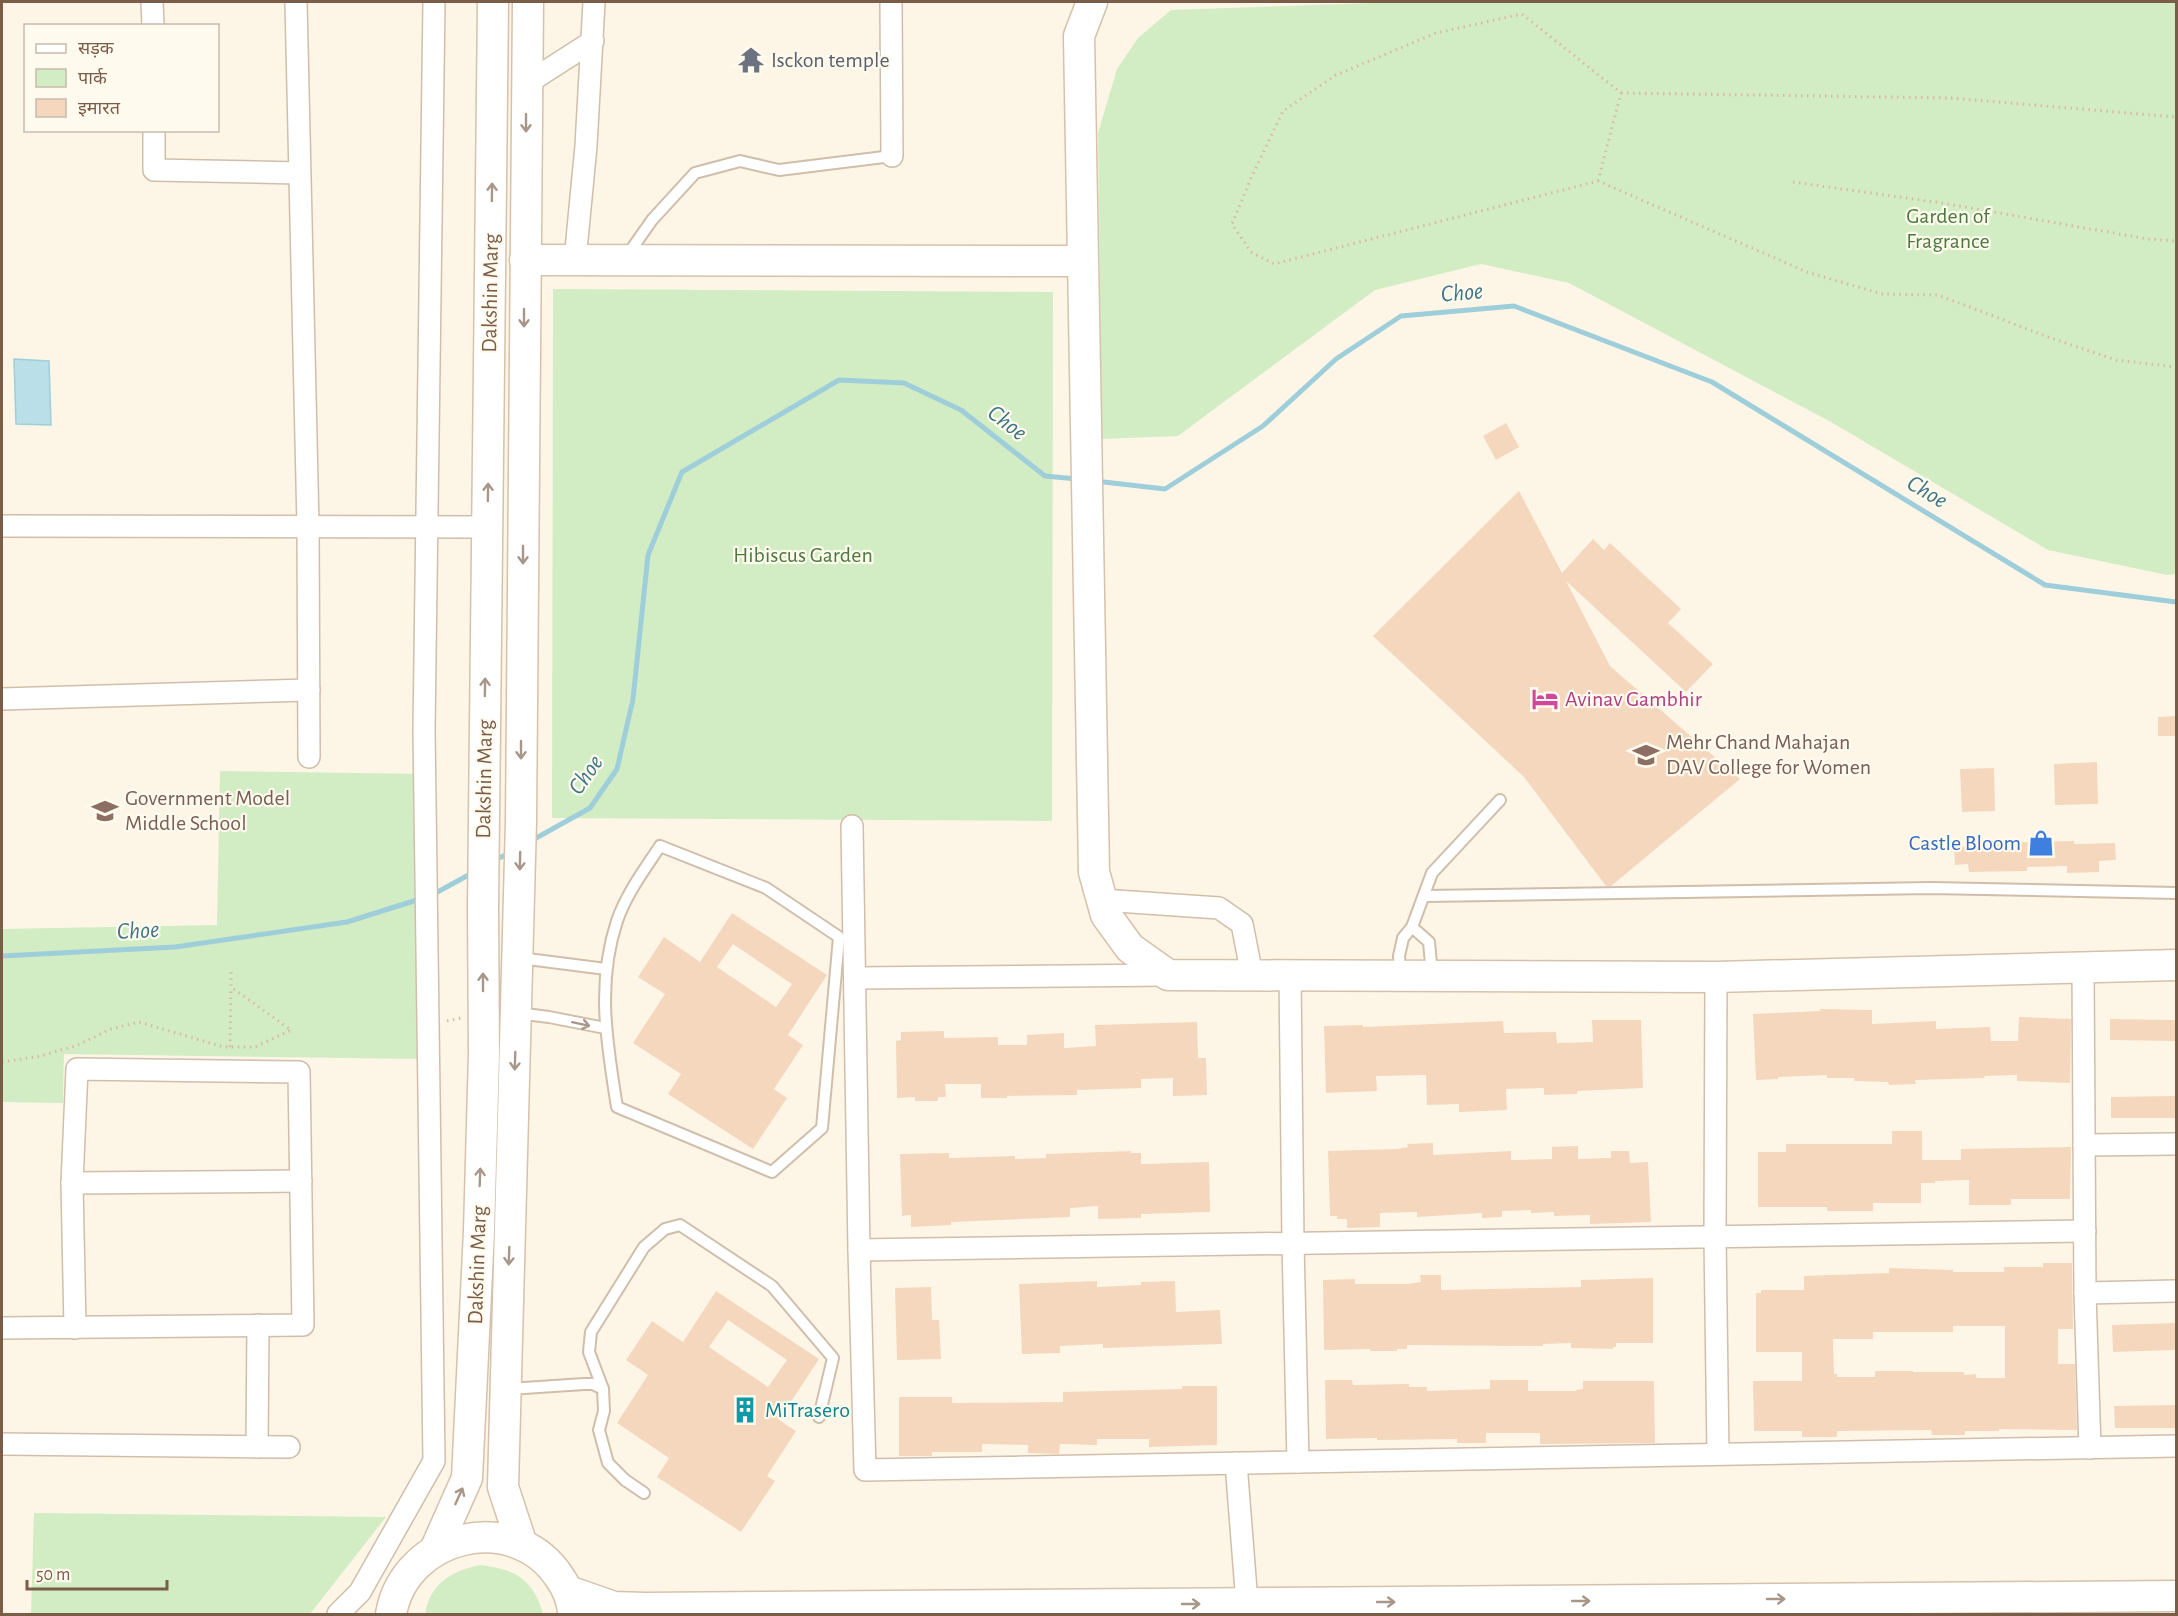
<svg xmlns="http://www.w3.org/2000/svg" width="2178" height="1616" font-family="'Alegreya Sans','Noto Sans Devanagari',sans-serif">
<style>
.green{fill:#d2ecc4}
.water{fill:#badfe9;stroke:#9fcedb;stroke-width:1.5}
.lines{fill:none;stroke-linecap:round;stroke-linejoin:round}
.stream{stroke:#9fcedb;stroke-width:5}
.building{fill:#f4d7bd;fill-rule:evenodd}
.lane-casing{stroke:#d0beab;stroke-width:14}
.street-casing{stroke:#d0beab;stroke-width:24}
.secondary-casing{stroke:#d6c1ab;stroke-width:33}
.path{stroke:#daba9f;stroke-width:3;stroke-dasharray:1.5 4.5;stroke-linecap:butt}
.lane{stroke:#fff;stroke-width:10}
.street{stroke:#fff;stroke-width:21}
.secondary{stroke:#fff;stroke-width:30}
.oneway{stroke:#a89689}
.labels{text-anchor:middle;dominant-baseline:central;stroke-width:4.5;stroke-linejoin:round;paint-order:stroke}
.worship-label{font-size:22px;fill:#5b616d;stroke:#fffaee;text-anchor:start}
.park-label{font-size:22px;fill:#4c7a3e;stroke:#fffaee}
.street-label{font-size:22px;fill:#795d49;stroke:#fffaee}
.hotel-label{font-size:22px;fill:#b23c85;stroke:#fffaee;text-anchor:start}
.education-label{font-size:22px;fill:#785e54;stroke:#fffaee;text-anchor:start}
.shop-label{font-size:22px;fill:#366cbe;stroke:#fffaee;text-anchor:end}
.culture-label{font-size:22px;fill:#0d838f;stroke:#fffaee;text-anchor:start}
.water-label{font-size:24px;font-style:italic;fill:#3f7686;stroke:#fffaee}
</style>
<rect width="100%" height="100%" fill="#fdf6e7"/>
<g class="green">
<polygon points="1402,2 2176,2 2176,574 2167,575 2048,550 1831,422 1569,283 1481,264 1375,290 1178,436 1102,439 1098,133 1117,69 1138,38 1171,10"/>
<polygon points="553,289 1053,292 1052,821 552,818"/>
<polygon points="220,771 425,774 423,1059 64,1054 63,1103 2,1102 2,929 217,925"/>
<polygon points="34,1513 386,1517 310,1614 31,1614"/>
<path d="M480,1565C515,1569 533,1579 543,1614H425C430,1583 452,1571 480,1565Z"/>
</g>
<polygon class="water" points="14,359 49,361 51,425 16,424"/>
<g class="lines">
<g class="stream">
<polyline points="1095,481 1165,489 1263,426 1336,359 1401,316 1514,306 1712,382 2045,585 2176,602"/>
<polyline points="529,842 590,808 617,769 633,699 648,555 682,472 839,380 904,383 961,410 1045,476 1077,479"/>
<polyline points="492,862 511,852"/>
<polyline points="432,895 474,872"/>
<polyline points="2,956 175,947 347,922 420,899"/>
</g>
</g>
<g class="building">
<polygon points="1506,423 1519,447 1496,460 1483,436"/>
<polygon points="1519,491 1562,573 1593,539 1604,550 1610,543 1681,609 1668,623 1713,664 1686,692 1566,581 1610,666 1740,779 1611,886 1606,886 1524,777 1373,636"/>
<polygon points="2176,716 2176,736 2158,736 2158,717"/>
<polygon points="2097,762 2098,804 2055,805 2054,764"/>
<polygon points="1994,768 1995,811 1962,812 1960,769"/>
<polygon points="2074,841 2074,844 2115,843 2116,860 2099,861 2099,872 2067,873 2067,866 2027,867 2027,871 1969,872 1968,864 1955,865 1954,847 1997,846 1997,843"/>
<path d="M732,913L827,975L788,1035L803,1045L774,1089L787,1098L753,1149L668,1094L681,1074L633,1043L665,994L638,977L664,937L700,962ZM733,944L792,984L776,1007L717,967Z"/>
<polygon points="1820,1009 1872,1010 1872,1024 1936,1021 1936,1029 1990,1027 1991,1041 2018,1041 2019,1017 2071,1019 2070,1083 2017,1081 2017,1075 1984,1076 1985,1078 1915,1080 1916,1084 1889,1085 1888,1082 1854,1081 1854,1078 1827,1078 1827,1075 1778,1077 1778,1079 1756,1080 1753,1014 1820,1011"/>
<polygon points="2110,1019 2176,1020 2176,1041 2110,1040"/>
<polygon points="1592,1020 1641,1020 1643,1088 1577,1091 1577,1094 1544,1095 1544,1088 1506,1089 1507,1110 1459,1112 1459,1104 1427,1105 1426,1075 1376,1076 1377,1091 1326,1093 1324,1026 1363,1025 1363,1027 1503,1021 1504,1033 1556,1032 1557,1043 1593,1042"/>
<polygon points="1197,1022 1198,1058 1206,1058 1207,1095 1173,1096 1173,1078 1141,1079 1141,1088 1077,1090 1077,1095 1007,1096 1007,1098 981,1098 981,1084 945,1084 946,1097 938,1097 938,1101 915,1101 915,1097 897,1098 896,1041 901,1040 901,1032 944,1031 944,1038 998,1037 998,1045 1027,1045 1027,1035 1064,1033 1064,1048 1096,1046 1095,1025"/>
<polygon points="2176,1096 2176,1118 2111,1118 2111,1097"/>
<polygon points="1892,1131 1922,1131 1922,1160 1961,1160 1961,1149 2071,1147 2070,1199 2011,1199 2011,1205 1969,1205 1969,1180 1935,1181 1935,1183 1921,1183 1921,1203 1873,1203 1873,1211 1827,1211 1827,1207 1758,1207 1758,1152 1786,1152 1786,1144 1892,1144"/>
<polygon points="1433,1143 1433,1155 1511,1151 1511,1160 1552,1159 1552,1147 1578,1146 1578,1159 1611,1158 1611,1151 1629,1151 1630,1163 1648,1162 1651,1222 1590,1224 1590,1215 1554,1216 1554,1212 1531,1213 1531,1210 1502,1211 1502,1217 1482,1218 1482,1213 1417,1217 1417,1212 1380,1213 1380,1227 1347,1228 1347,1219 1337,1219 1337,1216 1330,1216 1328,1151 1397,1149 1408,1147 1407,1144"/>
<polygon points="1131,1151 1131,1153 1141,1153 1141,1164 1209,1162 1210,1212 1141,1214 1141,1218 1098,1219 1098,1206 1070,1208 1070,1217 951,1222 951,1225 911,1227 911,1215 902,1216 900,1154 949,1153 949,1158 1015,1156 1015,1159 1046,1158 1046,1154"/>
<path d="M2043,1263H2072L2073,1329H2058V1364H2075L2077,1430L1999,1429V1431H1965V1435H1932L1931,1430L1837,1431V1437H1802V1431H1754L1753,1381H1802V1352H1756V1293H1761V1290H1804V1276L1889,1273V1268L1953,1270V1272H2004V1267H2043ZM1953,1326H2005V1378H1976V1374L1964,1375V1372H1913V1371H1875V1377H1837V1374H1834L1833,1339H1873V1332H1953Z"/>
<polygon points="1420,1275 1441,1275 1441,1290 1581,1287 1581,1280 1653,1278 1653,1343 1616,1343 1616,1347 1613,1347 1613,1349 1571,1348 1571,1343 1543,1344 1543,1346 1407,1345 1407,1349 1397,1349 1397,1351 1370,1351 1370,1349 1324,1350 1323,1280 1355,1279 1355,1284 1408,1284 1421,1282"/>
<polygon points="1097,1281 1097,1287 1141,1285 1141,1282 1175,1281 1176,1312 1220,1310 1222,1344 1103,1348 1103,1344 1060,1346 1060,1353 1022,1354 1019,1284"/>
<polygon points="931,1287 932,1320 939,1320 941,1359 897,1360 895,1288"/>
<path d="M716,1291L819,1359L779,1420L796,1431L767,1476L775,1481L741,1532L657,1477L669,1458L617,1423L648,1375L626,1360L652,1321L683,1342ZM728,1320L787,1360L768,1387L709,1347Z"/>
<polygon points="2176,1323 2176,1350 2113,1352 2112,1325"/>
<polygon points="1325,1380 1352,1380 1353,1385 1409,1384 1409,1387 1427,1387 1427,1391 1490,1389 1490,1380 1528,1380 1528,1391 1576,1391 1576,1390 1583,1389 1583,1381 1654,1381 1655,1443 1540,1444 1540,1433 1486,1433 1486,1443 1457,1443 1457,1439 1377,1440 1377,1438 1326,1439"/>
<polygon points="1182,1386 1217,1386 1217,1445 1149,1447 1149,1439 1097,1439 1097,1445 1060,1444 1059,1454 1028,1453 1028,1445 982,1444 982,1452 932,1452 932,1456 899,1456 899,1397 952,1397 952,1403 1063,1402 1063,1392 1182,1389"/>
<polygon points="2176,1405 2176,1428 2115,1428 2114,1406"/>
</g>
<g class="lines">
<g class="lane-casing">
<g id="lane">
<polyline points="626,257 652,220 695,173 740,161 779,170 892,156"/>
<path d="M660,846L766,888L839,937L822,1128L772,1172L617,1107C607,1044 596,984 617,921C626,894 645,869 660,846Z"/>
<polyline points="1425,896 1931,888 2176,893"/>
<polyline points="1412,927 1429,942 1432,975"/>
<polyline points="520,958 606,969"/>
<polyline points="1400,973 1399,956 1403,938 1412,927 1432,873 1500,800"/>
<polyline points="517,1013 549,1017 605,1028"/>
<polyline points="509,1389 584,1384 593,1384 603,1389 604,1411 599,1430 608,1463 625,1480 644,1493"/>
<polyline points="603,1389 589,1352 591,1332 644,1247 665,1229 680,1225 772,1286 833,1358 819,1417"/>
</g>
</g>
<g class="street-casing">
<g id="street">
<polyline points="152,2 153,26"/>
<polyline points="296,2 308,526 309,757"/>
<polyline points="891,2 892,156"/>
<polyline points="526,84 593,41"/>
<polyline points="154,130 154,170 299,173"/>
<polyline points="575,260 586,146 594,2"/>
<polyline points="2,526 487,527"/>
<polyline points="2,699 309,690"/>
<polyline points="852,826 859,1250 865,1470 2176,1446"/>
<polyline points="1102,900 1219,908 1242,924 1252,975"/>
<polyline points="2083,968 2085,1293 2090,1448"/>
<polyline points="1290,975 1293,1243 1298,1462"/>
<polyline points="1716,977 1715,1237 1718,1454"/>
<polyline points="855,978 1168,975"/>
<polyline points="2084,1145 2176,1144"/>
<polyline points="72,1183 301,1181"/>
<polyline points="859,1250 2085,1231"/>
<polyline points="2085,1293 2176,1291"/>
<path d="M2,1328C102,1327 202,1326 303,1325L299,1072L77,1069L72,1183L75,1328"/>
<polyline points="2,1444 289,1447"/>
<polyline points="257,1447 258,1325"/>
<polyline points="1236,1463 1247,1603"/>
<polyline points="338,1614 360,1592 434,1461 424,730 434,2"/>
</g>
</g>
<g class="secondary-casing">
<g id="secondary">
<polyline points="1092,2 1079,36 1094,872 1106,915 1130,948 1168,975 1716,977 2176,965"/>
<polyline points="525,260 1082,261"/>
<polyline points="522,1545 503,1487 521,821 528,2"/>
<polyline points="435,1550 467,1478 479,1231 484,1054 483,908 493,2"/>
<polyline points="568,1591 614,1607 645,1608 2176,1596"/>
<path d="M391,1614C405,1534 515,1508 560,1578C567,1588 572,1599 573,1612"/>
</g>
</g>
<g class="path">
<polyline points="1621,93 1950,98 2176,117"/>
<polyline points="1598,181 1621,93 1522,14 1436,33 1336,75 1283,111 1252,176 1232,224 1251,252 1274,264 1598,181 1807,272 1882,294 1938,295 2048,337 2116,360 2176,367"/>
<polyline points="1793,182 1942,203 2148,239 2175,241 2176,239"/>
<polyline points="447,1021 461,1018"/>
<polyline points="230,1047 231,987"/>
<polyline points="2,1062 41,1056 78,1045 111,1029 139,1022 224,1047 255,1047 291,1030 231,987 231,972"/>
</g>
<use href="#lane" class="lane"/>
<use href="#street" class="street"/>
<use href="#secondary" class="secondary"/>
</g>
<defs><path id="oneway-shaft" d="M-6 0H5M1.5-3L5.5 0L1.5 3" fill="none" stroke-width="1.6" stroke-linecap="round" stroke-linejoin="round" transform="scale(1.5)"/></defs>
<g class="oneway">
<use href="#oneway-shaft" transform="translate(526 123) rotate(90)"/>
<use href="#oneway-shaft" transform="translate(492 192) rotate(-89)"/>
<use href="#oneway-shaft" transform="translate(524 318) rotate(90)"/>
<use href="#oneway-shaft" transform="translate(488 492) rotate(-89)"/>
<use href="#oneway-shaft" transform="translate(523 555) rotate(90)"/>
<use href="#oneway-shaft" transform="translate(485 687) rotate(-89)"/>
<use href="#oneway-shaft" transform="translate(521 750) rotate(90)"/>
<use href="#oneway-shaft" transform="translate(520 861) rotate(91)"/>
<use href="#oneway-shaft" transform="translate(483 982) rotate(-90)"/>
<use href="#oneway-shaft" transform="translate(581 1024) rotate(12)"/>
<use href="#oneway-shaft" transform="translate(515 1061) rotate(92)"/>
<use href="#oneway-shaft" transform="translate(480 1177) rotate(-88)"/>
<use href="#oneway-shaft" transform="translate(509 1256) rotate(92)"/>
<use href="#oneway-shaft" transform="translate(459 1496) rotate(-66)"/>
<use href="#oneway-shaft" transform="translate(1776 1599)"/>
<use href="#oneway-shaft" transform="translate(1581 1601)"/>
<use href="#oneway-shaft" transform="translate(1386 1602)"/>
<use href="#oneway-shaft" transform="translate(1191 1604)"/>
</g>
<defs>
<g id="temple-bare" transform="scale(2.07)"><path d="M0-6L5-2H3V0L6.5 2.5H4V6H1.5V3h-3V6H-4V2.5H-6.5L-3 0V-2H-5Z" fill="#6b7280" stroke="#fffaee" stroke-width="2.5" paint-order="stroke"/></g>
<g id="hotel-bare" transform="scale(2.07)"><path d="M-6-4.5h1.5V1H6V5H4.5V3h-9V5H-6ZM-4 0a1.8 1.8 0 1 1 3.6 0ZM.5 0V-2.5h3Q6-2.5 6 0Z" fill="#d1479c" stroke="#fffaee" stroke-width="2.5" paint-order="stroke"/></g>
<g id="university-bare" transform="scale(2.07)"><path d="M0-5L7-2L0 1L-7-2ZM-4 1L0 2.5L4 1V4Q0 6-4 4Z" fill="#8d6e63" stroke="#fffaee" stroke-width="2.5" paint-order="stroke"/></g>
<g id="school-bare" transform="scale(2.07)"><path d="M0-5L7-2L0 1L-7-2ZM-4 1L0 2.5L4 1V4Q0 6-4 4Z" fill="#8d6e63" stroke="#fffaee" stroke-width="2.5" paint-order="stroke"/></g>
<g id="shop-bare" transform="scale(2.07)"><path d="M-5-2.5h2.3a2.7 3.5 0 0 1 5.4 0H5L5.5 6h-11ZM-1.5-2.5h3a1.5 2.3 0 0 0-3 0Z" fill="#3f7fe0" stroke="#fffaee" stroke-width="2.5" paint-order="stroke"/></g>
<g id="building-bare" transform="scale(2.07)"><path d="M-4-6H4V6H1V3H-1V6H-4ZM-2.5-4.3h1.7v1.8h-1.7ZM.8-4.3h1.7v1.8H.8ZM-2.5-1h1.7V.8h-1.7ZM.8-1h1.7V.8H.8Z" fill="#0f9aa8" stroke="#fffaee" stroke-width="2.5" paint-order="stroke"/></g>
</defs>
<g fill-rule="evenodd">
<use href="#temple-bare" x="751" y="60"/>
<use href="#hotel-bare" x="1545" y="699"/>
<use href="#university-bare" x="1646" y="755"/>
<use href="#school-bare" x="105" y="811"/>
<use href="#shop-bare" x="2041" y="843"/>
<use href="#building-bare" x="745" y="1410"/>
</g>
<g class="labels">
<g class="worship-label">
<text x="771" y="60">Isckon temple</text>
</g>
<g class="park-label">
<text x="1948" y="216">Garden of<tspan x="1948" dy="25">Fragrance</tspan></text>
<text x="803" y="555">Hibiscus Garden</text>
</g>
<g class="street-label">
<text transform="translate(490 293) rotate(-89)">Dakshin Marg</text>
<text transform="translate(484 779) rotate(-89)">Dakshin Marg</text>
<text transform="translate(477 1265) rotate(-88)">Dakshin Marg</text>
</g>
<g class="hotel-label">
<text x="1565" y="699">Avinav Gambhir</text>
</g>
<g class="education-label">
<text x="1666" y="742">Mehr Chand Mahajan<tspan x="1666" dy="25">DAV College for Women</tspan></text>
<text x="125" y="798">Government Model<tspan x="125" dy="25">Middle School</tspan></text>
</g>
<g class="shop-label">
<text x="2021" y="843">Castle Bloom</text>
</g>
<g class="culture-label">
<text x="765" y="1410">MiTrasero</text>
</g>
<g class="water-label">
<text transform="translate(1462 293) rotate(-5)">Choe</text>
<text transform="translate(1007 423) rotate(38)">Choe</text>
<text transform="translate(1927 492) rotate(31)">Choe</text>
<text transform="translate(586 775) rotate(-55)">Choe</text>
<text transform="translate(138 931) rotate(-3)">Choe</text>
</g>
</g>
<rect width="2178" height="1616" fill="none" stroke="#795d49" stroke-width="6"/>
<rect x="24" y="24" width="195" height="108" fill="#fffaee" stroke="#c9bbac" stroke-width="1.5"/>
<rect x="36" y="44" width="30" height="9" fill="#ffffff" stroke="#c9bbac" stroke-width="1.5"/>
<text x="78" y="54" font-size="18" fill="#795d49">सड़क</text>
<rect x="36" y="69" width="30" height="18" fill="#d2ecc4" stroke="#c9bbac" stroke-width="1.5"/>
<text x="78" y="84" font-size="18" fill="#795d49">पार्क</text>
<rect x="36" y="99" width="30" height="18" fill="#f4d7bd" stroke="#c9bbac" stroke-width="1.5"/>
<text x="78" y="114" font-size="18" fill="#795d49">इमारत</text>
<path d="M27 1580v9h140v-9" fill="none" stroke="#795d49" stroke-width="3"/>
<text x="36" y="1580" font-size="18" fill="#795d49" stroke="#fffaee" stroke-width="4.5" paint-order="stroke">50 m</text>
</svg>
